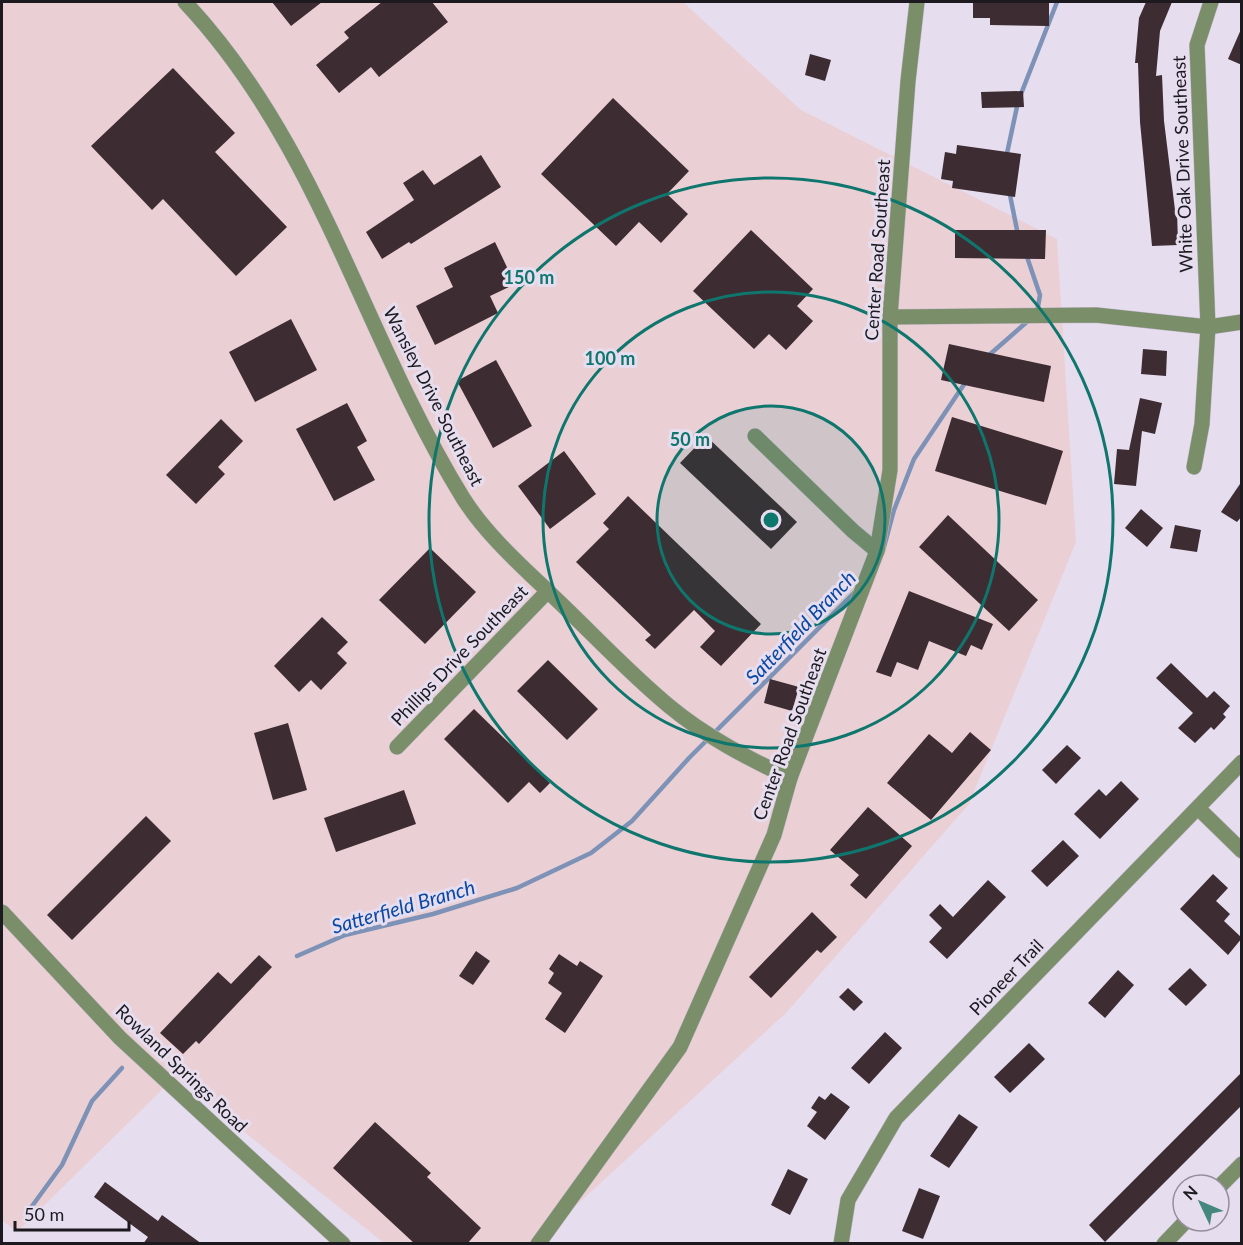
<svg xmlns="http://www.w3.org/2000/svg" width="1243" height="1245" font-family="Lato,sans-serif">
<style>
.industrial{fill:#ead0d5}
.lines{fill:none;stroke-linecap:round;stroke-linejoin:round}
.stream{stroke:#7d92b6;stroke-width:4.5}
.building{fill:#3d2c32}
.minor-casing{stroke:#c2baca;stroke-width:16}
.minor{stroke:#7b8e6a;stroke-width:15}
.ring{fill:none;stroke:#0f766e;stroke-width:3}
.labels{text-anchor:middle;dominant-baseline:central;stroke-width:6;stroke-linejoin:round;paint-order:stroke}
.street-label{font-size:18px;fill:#1c191f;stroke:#e6ddef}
.water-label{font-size:20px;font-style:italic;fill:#0948a3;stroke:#e6ddef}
.centre{fill:#0f766e;stroke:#e6ddef;stroke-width:3}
.ring-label{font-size:18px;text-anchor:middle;font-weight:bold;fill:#0f766e;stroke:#e6ddef;stroke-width:6;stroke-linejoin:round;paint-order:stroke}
</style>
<rect width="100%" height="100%" fill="#e6ddef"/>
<polygon class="industrial" points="2,2 683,2 801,110 1057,239 1076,542 969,804 786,1013 535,1243 384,1243 175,1077 17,1232 2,1220"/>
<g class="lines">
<g class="stream">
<polyline points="1021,94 1057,2"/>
<polyline points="1006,158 1018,102"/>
<polyline points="1009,190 1018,235"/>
<polyline points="1026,254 1040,295 1037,312"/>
<polyline points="988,356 1029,320"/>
<polyline points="883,551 894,510 914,459 967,380"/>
<polyline points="297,956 345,935 433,914 517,888 591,853 632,821 689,758 855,592"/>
<polyline points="27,1213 62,1165 92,1101 122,1068"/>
</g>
</g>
<g class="building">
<polygon points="272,2 322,2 291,26"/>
<polygon points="382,2 432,2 448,22 379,77 371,67 339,93 316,65 349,38 344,32"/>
<polygon points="973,2 1049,2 1049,26 990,25 990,18 973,18"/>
<polygon points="1146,2 1172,2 1160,31 1156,76 1162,75 1164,121 1175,210 1177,210 1178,245 1152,246 1140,122 1138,63 1135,63 1139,18"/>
<polygon points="1242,27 1242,65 1228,59"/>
<polygon points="810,54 831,60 825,81 805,75"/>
<polygon points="173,68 235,133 215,152 287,227 236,276 163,199 152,210 91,146"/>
<polygon points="1023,91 1024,107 982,108 981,92"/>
<polygon points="613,98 689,171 667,194 688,214 661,243 639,222 616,246 541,174"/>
<polygon points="957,145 1021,154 1015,197 952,188 953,181 941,179 945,152 956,154"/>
<polygon points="481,155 501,187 411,244 409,242 382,259 366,232 414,200 403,183 423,170 434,185"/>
<polygon points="751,230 813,289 797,306 813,321 786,350 769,334 754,349 693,291"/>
<polygon points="955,230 1046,230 1045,259 955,258"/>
<polygon points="495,242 515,284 490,296 498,313 435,345 416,306 453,287 444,268"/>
<polygon points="291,319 317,370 255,402 229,352"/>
<polygon points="949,344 1051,366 1044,402 941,380"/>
<polygon points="1143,349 1167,351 1166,376 1141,374"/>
<polygon points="496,360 532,426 493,448 457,381"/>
<polygon points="1140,398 1162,403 1155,434 1142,431 1136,486 1114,484 1117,449 1129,450"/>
<polygon points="347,403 367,441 357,447 375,480 334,501 296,429"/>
<polygon points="952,417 1063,451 1046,505 935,471"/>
<polygon points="221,419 243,441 218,467 225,474 196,504 166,475"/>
<polygon points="706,436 797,522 771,549 680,463"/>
<polygon points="564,451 596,494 550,529 518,486"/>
<polygon points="1242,481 1242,516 1237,522 1221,512"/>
<polygon points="628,496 761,624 721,666 700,647 715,631 694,610 655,649 645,640 651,635 576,562 609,529 603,523"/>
<polygon points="1141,509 1163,528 1147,547 1125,528"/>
<polygon points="948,515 1038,600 1009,631 919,547"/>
<polygon points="1175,525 1201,530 1197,552 1170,548"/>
<polygon points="430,548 476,592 425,644 379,600"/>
<polygon points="909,591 993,624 982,650 971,645 966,656 929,641 918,670 897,662 891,677 876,672"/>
<polygon points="322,617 348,642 337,653 347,663 321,690 311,680 299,692 274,666"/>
<polygon points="548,660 598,709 567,740 517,691"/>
<polygon points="1171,663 1207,698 1214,691 1230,706 1223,714 1226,717 1214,730 1211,727 1195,743 1178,728 1193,713 1156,678"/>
<polygon points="770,679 799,687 792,711 764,703"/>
<polygon points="474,709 550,783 540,793 529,782 508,803 444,739"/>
<polygon points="288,723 307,790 273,800 254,733"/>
<polygon points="970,732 991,750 931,820 887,783 929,734 952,753"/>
<polygon points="1067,745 1081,758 1056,784 1042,770"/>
<polygon points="1121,781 1139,799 1100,839 1074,814 1099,789 1106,796"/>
<polygon points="404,790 416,824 336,852 324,818"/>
<polygon points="868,807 912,846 866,899 850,885 859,875 830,850"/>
<polygon points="146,816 171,841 72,940 47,915"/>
<polygon points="1063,840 1079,856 1047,887 1031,871"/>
<polygon points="1213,874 1228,888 1216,901 1230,914 1224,921 1242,938 1228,955 1180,909"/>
<polygon points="988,880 1006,897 947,959 929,942 942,928 929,915 940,904 953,917"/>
<polygon points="812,912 837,937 821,953 817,950 771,998 749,977"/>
<polygon points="476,951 490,961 473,985 459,976"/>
<polygon points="559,954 577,966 580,961 603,976 565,1033 545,1019 562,993 548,983 554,973 549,969"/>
<polygon points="259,955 272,967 199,1044 196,1041 183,1054 160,1033 218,972 231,984"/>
<polygon points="1190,968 1207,985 1186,1006 1168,989"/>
<polygon points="1118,970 1134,985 1105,1018 1088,1003"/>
<polygon points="848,988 863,1002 854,1011 839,997"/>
<polygon points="885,1032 902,1048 869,1084 851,1068"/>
<polygon points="1029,1043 1045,1059 1010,1093 994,1077"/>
<polygon points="1242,1072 1242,1105 1105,1242 1089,1225"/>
<polygon points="831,1093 850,1107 825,1140 807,1126 817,1112 811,1108 819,1096 825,1100"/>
<polygon points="959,1114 978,1127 949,1168 930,1156"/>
<polygon points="375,1122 431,1173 427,1177 481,1228 467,1244 415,1244 333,1168"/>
<polygon points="788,1169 808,1179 790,1215 771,1205"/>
<polygon points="105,1182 158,1221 162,1215 202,1244 143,1244 148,1237 94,1197"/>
<polygon points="919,1188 940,1196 923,1239 902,1231"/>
</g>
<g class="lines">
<g class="minor-casing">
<g id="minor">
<path d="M185,2C320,146 362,334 463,498C487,536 523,567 555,598C593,634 629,673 669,706C705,736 747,758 790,778"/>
<polyline points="1211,2 1197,45 1208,327 1242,322"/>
<polyline points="890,317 1096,315 1208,327 1202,424 1194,467"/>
<polyline points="755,436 853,531 877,551"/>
<polyline points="397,747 548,591"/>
<polyline points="1198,808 1242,851"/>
<polyline points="2,912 120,1038 343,1244"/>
<polyline points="1219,1187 1242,1164"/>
<polyline points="538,1244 680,1047 774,835 790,778 877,551 890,470 890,317 908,81 917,2"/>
<polyline points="841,1244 848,1200 896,1118 1242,762"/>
<polyline points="1164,1244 1186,1221"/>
</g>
</g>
<use href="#minor" class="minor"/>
</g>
<circle cx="771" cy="520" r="114" fill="#0f766e" fill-opacity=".12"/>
<g class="ring">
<circle cx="771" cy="520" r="114"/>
<circle cx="771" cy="520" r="228"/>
<circle cx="771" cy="520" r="342"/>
</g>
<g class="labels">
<g class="street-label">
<text transform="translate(1182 164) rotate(-92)">White Oak Drive Southeast</text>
<text transform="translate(877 250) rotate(-86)">Center Road Southeast</text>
<text transform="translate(434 396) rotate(63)">Wansley Drive Southeast</text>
<text transform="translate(459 655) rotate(-46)">Phillips Drive Southeast</text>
<text transform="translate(789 734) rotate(-70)">Center Road Southeast</text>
<text transform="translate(1006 977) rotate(-46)">Pioneer Trail</text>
<text transform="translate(182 1068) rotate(44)">Rowland Springs Road</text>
</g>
<g class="water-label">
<text transform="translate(800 627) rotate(-46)">Satterfield Branch</text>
<text transform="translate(403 906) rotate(-16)">Satterfield Branch</text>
</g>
</g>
<circle cx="771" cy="520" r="9" class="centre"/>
<g class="ring-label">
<text x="529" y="284">150 m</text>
<text x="610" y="365">100 m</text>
<text x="690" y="446">50 m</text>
</g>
<rect width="1243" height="1245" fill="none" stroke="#1c191f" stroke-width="6"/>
<g transform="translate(1201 1203) rotate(314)"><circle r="28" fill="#e6ddef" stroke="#958f9c" stroke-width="1.5"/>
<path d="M0-4.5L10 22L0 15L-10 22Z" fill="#44887d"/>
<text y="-9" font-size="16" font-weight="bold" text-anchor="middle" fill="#1c191f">N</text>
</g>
<path d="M15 1221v9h114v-9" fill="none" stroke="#1c191f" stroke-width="3"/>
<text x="24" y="1221" font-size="18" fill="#1c191f" stroke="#e6ddef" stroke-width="4.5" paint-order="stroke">50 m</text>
</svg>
